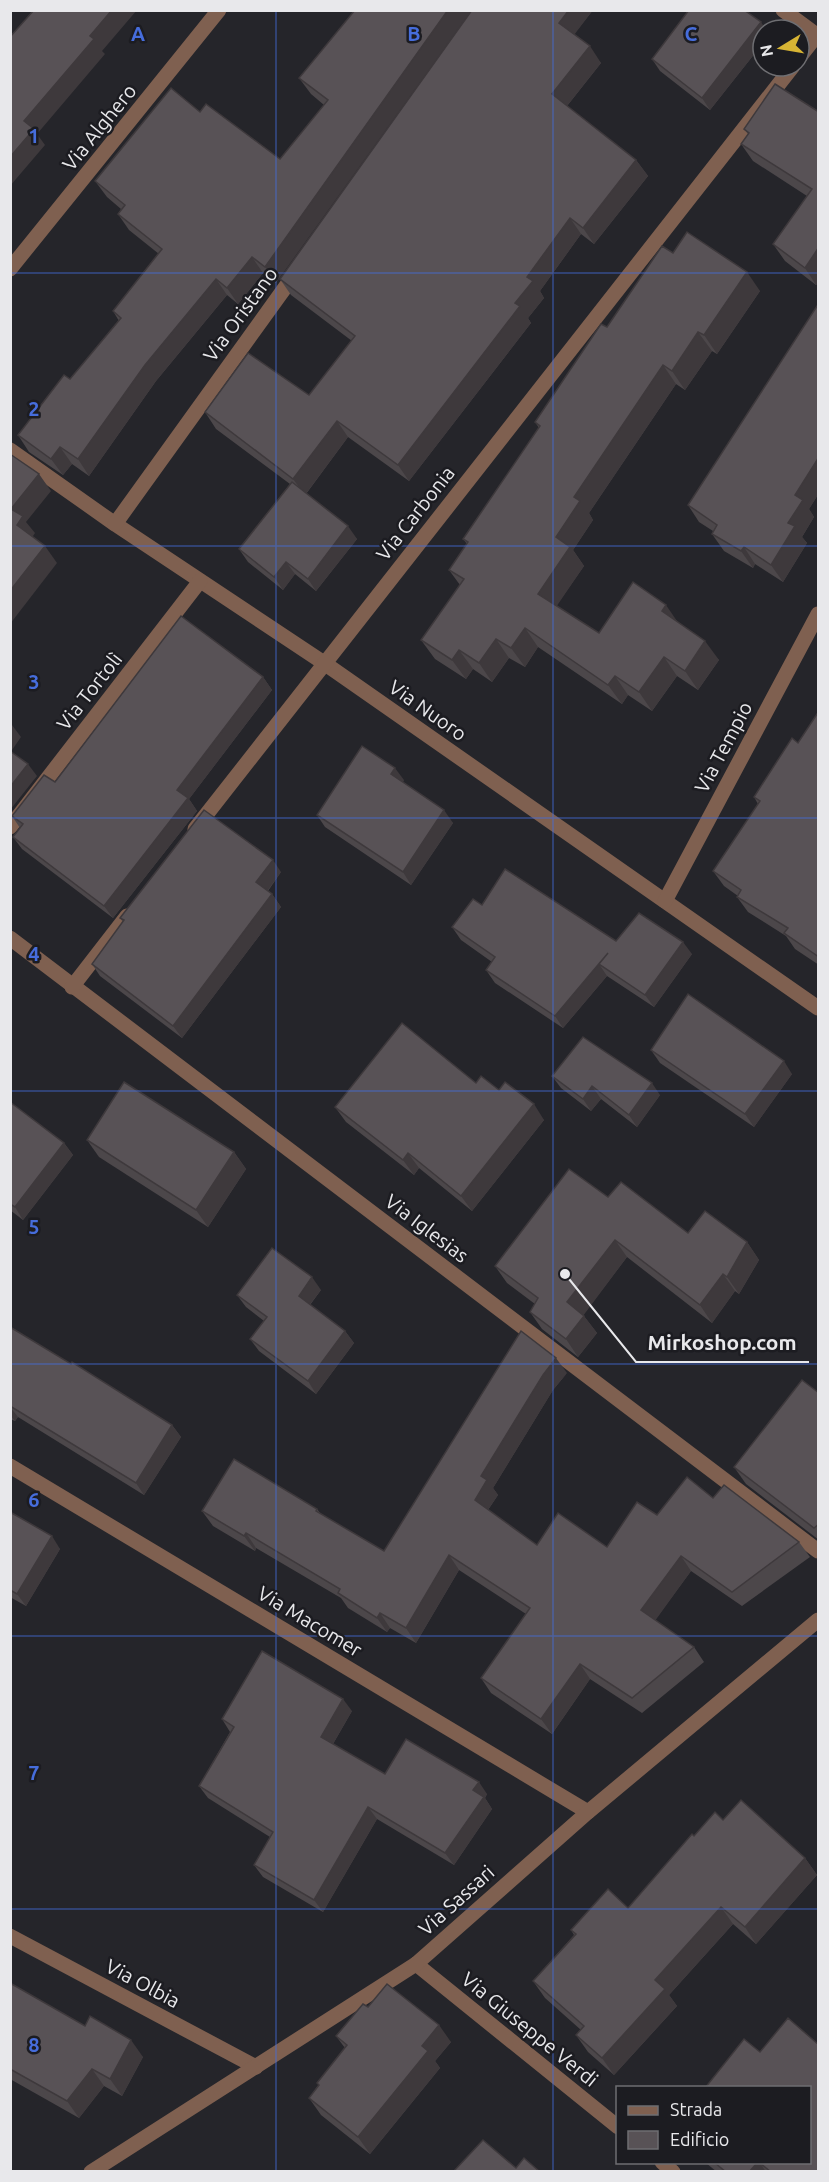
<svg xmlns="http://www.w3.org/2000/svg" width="829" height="2182" font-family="Ubuntu,sans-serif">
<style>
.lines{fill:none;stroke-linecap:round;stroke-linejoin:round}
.minor{stroke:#7f6050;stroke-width:15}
.wall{fill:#4c474a}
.shaded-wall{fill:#3e393c}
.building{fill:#585256;stroke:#3e393c;stroke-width:1.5}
.grid{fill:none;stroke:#466ddc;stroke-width:1.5;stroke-opacity:0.55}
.labels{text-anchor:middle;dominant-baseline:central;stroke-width:5;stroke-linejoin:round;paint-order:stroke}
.street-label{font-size:20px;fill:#e8e8eb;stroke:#1c1c21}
.grid-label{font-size:20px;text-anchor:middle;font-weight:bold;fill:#466ddc;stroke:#1c1c21;stroke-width:5;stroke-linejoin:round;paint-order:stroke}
.leader{fill:none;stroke:#e8e8eb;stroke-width:2}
.callout-dot{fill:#e8e8eb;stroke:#1c1c21;stroke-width:2}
.callout-label{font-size:21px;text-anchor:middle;font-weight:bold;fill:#e8e8eb;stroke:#1c1c21;stroke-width:5;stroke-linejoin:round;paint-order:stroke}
</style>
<rect width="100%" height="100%" fill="#25252a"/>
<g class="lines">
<g class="minor">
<polyline points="783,10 818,36"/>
<polyline points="799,58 817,35"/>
<polyline points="10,269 219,10"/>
<polyline points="10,450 115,524 324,663 818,1008"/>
<polyline points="115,524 297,271"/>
<polyline points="10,827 200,581"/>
<polyline points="195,829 793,66"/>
<polyline points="665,901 818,614"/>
<polyline points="10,938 818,1551"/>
<polyline points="72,987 127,916"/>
<polyline points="10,1466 588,1812"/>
<polyline points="10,1936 256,2067"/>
<polyline points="416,1964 618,2127"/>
<polyline points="662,2162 673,2172"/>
<polyline points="91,2172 416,1964 588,1812 818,1620"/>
</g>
</g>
<g class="wall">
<polygon points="355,10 276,283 263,273 238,304 227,295 156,381 89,476 72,464 63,475 29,452 18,435 70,379 119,321 113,311 159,254 129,230 118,214 121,209 107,197 95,181 200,112 280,159 324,105 311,94 299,78"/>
<polygon points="593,10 574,34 601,63 567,106 636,160 648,176 594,244 581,234 540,291 544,298 528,318 531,323 409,481 348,437 306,494 357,539 316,591 295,574 283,590 248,562 239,549 290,484 216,429 205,412 309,395 352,341 291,295 280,279"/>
<polygon points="763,30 763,43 710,110 660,71 652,59"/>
<polygon points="819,112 819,282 816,285 785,261 773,244 807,196 753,161 741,144 748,134 744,129"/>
<polygon points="673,253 760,291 717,354 712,351 685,390 676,384 589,513 593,520 573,550 584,566 556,606 599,633 678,622 719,660 698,690 677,676 652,711 628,695 622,704 538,647 525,667 509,658 492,682 473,669 466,679 435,659 421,640 460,585 449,570 467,544 463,539 539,428 535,422 607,327"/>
<polygon points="819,303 819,493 809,509 814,517 802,537 807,543 783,582 755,564 753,568 724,551 712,534 713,531 699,522 688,505"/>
<polygon points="263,677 272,690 189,799 197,811 113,918 22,849 13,837 20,828 12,816 55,782"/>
<polygon points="819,711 819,965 795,949 786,936 748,912 737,897 738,896 724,886 713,871 758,804 754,797 798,743"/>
<polygon points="404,780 403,782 453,823 411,885 325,827 317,815"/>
<polygon points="281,872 268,891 272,894 281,907 182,1038 100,976 92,964 123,922 120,918"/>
<polygon points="482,905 616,941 692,954 654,1007 607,976 563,1028 495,983 486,970 492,962 461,940 452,927"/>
<polygon points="651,1050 792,1074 754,1127 660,1063"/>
<polygon points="552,1076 660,1095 637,1127 601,1099 591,1111 561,1088"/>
<polygon points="476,1083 499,1090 544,1120 472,1211 419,1168 414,1175 346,1122 335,1107"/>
<polygon points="10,1102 64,1143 73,1155 23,1220 10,1210"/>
<polygon points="87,1140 234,1152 246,1169 208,1227 99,1157"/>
<polygon points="608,1197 688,1233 747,1242 759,1260 739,1294 735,1291 712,1323 627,1257 583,1315 597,1333 578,1357 542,1329 530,1312 535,1304 507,1283 495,1266"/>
<polygon points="321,1290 310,1305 345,1331 354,1343 316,1394 259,1351 250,1339 264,1321 246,1307 237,1295"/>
<polygon points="10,1327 71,1364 172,1425 181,1437 144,1495 18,1417 15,1421 10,1419"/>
<polygon points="567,1373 553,1390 493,1488 498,1495 488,1510 537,1545 607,1547 657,1515 713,1498 799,1542 810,1557 742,1606 691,1571 655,1620 694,1647 704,1662 642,1713 590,1679 552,1734 491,1693 481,1678 526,1614 459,1570 416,1643 390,1628 387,1632 348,1608 341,1598 256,1548 255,1551 213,1526 202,1511 317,1509 321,1514 384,1551"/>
<polygon points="819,1393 819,1540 746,1484 734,1467"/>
<polygon points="10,1512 60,1549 26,1606 10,1597"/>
<polygon points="352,1711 333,1744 385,1774 487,1794 485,1798 492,1809 454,1865 377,1819 323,1912 263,1877 254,1865 270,1837 208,1798 199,1786 230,1732 222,1719"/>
<polygon points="723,1820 805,1858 817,1875 756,1944 733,1924 669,1995 677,2006 614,2075 588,2052 576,2035 581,2030 545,1998 533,1981 574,1935 571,1930 628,1908 694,1836"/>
<polygon points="10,1983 85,2026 143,2057 122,2096 104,2086 79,2118 10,2079"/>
<polygon points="368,2007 451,2042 435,2061 440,2068 370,2154 321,2115 309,2098 345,2048 336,2036"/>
<polygon points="760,2052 819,2172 717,2172 706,2163 810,2163"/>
</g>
<g class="shaded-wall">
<polygon points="112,10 137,10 102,51 105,54 37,134 45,145 10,186 10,157 24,121 90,36"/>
<polygon points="448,10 472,10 276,283 265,267"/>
<polygon points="569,10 593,10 571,39 559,23"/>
<polygon points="761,22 766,30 763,30 763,43 710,110 702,98"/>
<polygon points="590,46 601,63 563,111 552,94"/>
<polygon points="636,160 648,176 594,244 583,228"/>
<polygon points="570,218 581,234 540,291 544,298 528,318 531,323 409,481 398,465 515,303 527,277"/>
<polygon points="819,247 819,282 816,285 805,268"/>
<polygon points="252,257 263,273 238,304 227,288"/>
<polygon points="747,272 760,291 717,354 704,335"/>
<polygon points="216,279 227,295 156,381 89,476 78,459 145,365"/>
<polygon points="698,332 712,351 685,390 672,371"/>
<polygon points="663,365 676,384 589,513 593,520 573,550 584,566 552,613 538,594 556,537 574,497"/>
<polygon points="337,421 348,437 305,495 293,479"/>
<polygon points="60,447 72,464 63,475 51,459"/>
<polygon points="819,457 819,493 809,509 814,517 802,537 807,543 783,582 771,565 788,523 795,495"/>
<polygon points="39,474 51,491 26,522 35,533 29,542 17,525 11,509"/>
<polygon points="348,526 357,539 316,591 308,579"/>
<polygon points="45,546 57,563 10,624 10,591"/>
<polygon points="744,547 755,564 753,568 741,551"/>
<polygon points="286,562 295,574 283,590 274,577"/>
<polygon points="666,605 679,624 662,611"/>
<polygon points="525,628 538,647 525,667 511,648"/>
<polygon points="496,639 509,658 492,682 479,663"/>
<polygon points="705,641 719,660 698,690 685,671"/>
<polygon points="459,650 473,669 466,679 452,660"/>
<polygon points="664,657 677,676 652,711 639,692"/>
<polygon points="615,676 628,695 622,704 608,685"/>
<polygon points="263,677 272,690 189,799 197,811 113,918 104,906 177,790"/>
<polygon points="12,725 21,737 10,753 10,728"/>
<polygon points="28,764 37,776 10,810 10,787"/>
<polygon points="395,768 404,780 400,786 391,774"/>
<polygon points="444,810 453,823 411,885 403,872"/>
<polygon points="273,860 281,872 265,894 256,882"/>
<polygon points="272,894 281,907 182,1038 173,1026"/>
<polygon points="683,942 692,954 654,1007 645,995"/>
<polygon points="608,953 599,964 607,976 563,1028 555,1016"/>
<polygon points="784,1061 792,1074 754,1127 745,1114"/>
<polygon points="652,1083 660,1095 637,1127 629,1115"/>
<polygon points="592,1086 601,1099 591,1111 583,1099"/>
<polygon points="534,1104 544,1120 472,1211 461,1196"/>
<polygon points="64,1143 73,1155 23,1220 15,1207"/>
<polygon points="234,1152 246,1169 208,1227 196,1210"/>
<polygon points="408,1153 419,1168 414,1175 403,1160"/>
<polygon points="615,1240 627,1257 580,1320 567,1302"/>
<polygon points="747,1242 759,1260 739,1294 727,1277"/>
<polygon points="723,1274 735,1291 712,1323 700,1305"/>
<polygon points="312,1277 321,1290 307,1308 299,1296"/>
<polygon points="584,1316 597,1333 578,1357 566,1339"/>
<polygon points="345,1331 354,1343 316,1394 308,1381"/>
<polygon points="556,1358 567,1373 553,1390 493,1488 498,1495 485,1514 475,1500 481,1476 543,1375"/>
<polygon points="10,1407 18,1417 15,1421 10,1415"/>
<polygon points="172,1425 181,1437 144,1495 136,1483"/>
<polygon points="246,1533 256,1548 255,1551 244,1536"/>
<polygon points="52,1536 60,1549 26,1606 17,1594"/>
<polygon points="449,1555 459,1570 416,1643 406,1628"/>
<polygon points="681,1556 691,1571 652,1625 641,1610"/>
<polygon points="380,1613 390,1628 387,1632 377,1618"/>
<polygon points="580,1664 590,1679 552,1734 541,1719"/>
<polygon points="343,1699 352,1711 330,1749 321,1737"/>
<polygon points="479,1782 487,1794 485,1798 492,1809 454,1865 445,1853 473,1790"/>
<polygon points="368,1807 377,1819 323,1912 314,1900"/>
<polygon points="805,1858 817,1875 756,1944 745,1927"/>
<polygon points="721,1907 733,1924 669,1995 677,2006 614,2075 602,2058 655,1980"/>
<polygon points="439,2025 451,2042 435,2061 440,2068 370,2154 358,2137 422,2046"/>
<polygon points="131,2040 143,2057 122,2096 110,2079"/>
<polygon points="92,2069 104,2086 79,2118 67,2101"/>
<polygon points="757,2163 760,2163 766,2172 749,2172"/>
</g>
<g class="building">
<polygon points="34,10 112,10 90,36 94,39 24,121 34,129 10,157 10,37"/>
<polygon points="355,10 448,10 265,267 252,257 227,288 216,279 145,365 78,459 60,447 51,459 18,435 64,375 70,379 121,318 113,311 162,249 118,214 125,205 95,181 171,88 200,112 206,104 280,159 328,100 299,78"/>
<polygon points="472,10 569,10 559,23 590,46 552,94 636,160 583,228 570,218 527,277 533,281 515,303 520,306 398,465 337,421 293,479 205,412 248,353 309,395 355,336 280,279"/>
<polygon points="689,10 744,10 761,22 702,98 652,59"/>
<polygon points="775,84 819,112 819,247 805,268 773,244 812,189 741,144 749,133 744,129"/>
<polygon points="687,232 747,272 704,335 698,332 672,371 663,365 574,497 580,501 556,537 570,547 538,594 599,633 633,582 666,605 662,611 705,641 685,671 664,657 639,692 615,676 608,685 525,628 511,648 496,639 479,663 459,650 452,660 421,640 464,579 449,570 468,542 463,539 540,426 535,422 601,324 607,327 662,246 673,253"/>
<polygon points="819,303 819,457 795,495 803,500 788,523 795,526 771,565 744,547 741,551 712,534 717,525 688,505"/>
<polygon points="10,454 39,474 11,509 23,516 17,525 45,546 10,591"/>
<polygon points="292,482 348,526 308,579 286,562 274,577 239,549"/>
<polygon points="181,616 263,677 177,790 188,798 104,906 13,837 23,824 12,816 44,775 55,782"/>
<polygon points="819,711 819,957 784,933 788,928 737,897 741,890 713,871 760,801 754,797 792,738 798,743"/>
<polygon points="362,746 395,768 391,774 444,810 403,872 317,815"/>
<polygon points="10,751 28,764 10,787"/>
<polygon points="204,810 273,860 256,882 272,894 173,1026 92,964 124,920 120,918"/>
<polygon points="505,869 616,941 639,913 683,942 645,995 599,964 608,953 555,1016 486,970 495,957 452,927 473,899 482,905"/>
<polygon points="688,994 784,1061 745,1114 651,1050"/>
<polygon points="402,1023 476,1083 481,1076 499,1090 505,1082 534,1104 461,1196 408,1153 403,1160 335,1107"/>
<polygon points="583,1037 652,1083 629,1115 592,1086 583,1099 552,1076"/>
<polygon points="124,1082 234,1152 196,1210 87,1140"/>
<polygon points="10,1102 64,1143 15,1207 10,1204"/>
<polygon points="569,1169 608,1197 621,1182 688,1233 705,1211 747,1242 727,1277 723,1274 700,1305 615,1240 567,1302 584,1316 566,1339 530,1312 538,1298 495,1266"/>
<polygon points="272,1248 312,1277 299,1296 345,1331 308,1381 250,1339 267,1317 237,1295"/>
<polygon points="10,1327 71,1364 72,1362 172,1425 136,1483 10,1406"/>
<polygon points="521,1331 556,1358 543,1375 481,1476 487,1480 475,1500 537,1545 558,1513 607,1547 637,1502 657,1515 687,1477 713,1498 724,1485 799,1542 732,1592 681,1556 641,1610 694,1647 632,1698 580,1664 541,1719 481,1678 530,1608 449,1555 406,1628 380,1613 377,1618 338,1593 340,1589 246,1533 244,1536 202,1511 234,1459 317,1509 316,1511 384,1551"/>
<polygon points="802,1380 819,1393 819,1524 814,1528 734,1467"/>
<polygon points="10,1512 52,1536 17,1594 10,1590"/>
<polygon points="262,1651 343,1699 321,1737 385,1774 406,1739 479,1782 473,1790 484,1797 445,1853 368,1807 314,1900 254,1865 273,1832 199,1786 234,1727 222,1719"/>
<polygon points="741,1800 805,1858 745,1927 721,1907 655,1980 665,1989 602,2058 576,2035 584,2026 533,1981 576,1934 571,1930 608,1889 628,1908 692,1834 694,1836 715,1812 723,1820"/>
<polygon points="10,1983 85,2026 90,2016 131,2040 110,2079 92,2069 67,2101 10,2069"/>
<polygon points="387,1984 439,2025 422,2046 428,2051 358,2137 309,2098 319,2085 317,2083 347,2045 336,2036 363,2004 368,2007"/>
<polygon points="788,2018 819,2045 819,2172 771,2172 760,2163 810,2163 810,2088 705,2088 744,2039 760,2052"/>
<polygon points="483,2140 516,2168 524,2158 540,2172 453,2172"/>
<polygon points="715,2163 757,2163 749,2172 726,2172"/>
</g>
<path class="grid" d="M276,10V2172M553,10V2172M10,273H818M10,546H818M10,818H818M10,1091H818M10,1364H818M10,1636H818M10,1909H818"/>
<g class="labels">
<g class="street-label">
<text transform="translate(99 127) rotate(-51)">Via Alghero</text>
<text transform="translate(240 314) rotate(-54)">Via Oristano</text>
<text transform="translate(415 513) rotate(-52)">Via Carbonia</text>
<text transform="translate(89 691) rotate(-52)">Via Tortolì</text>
<text transform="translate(428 710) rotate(35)">Via Nuoro</text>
<text transform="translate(723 747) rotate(-62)">Via Tempio</text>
<text transform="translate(427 1228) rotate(37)">Via Iglesias</text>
<text transform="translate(310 1621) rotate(31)">Via Macomer</text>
<text transform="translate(456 1900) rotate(-42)">Via Sassari</text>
<text transform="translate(143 1983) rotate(28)">Via Olbia</text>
<text transform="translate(530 2029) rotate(39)">Via Giuseppe Verdi</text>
</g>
</g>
<g class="grid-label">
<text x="138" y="41">A</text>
<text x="414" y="41">B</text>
<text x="691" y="41">C</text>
<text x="34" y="143">1</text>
<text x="34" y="416">2</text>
<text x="34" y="689">3</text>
<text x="34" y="961">4</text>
<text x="34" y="1234">5</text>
<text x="34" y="1507">6</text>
<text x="34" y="1780">7</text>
<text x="34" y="2052">8</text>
</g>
<path class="leader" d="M565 1274L636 1362H809"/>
<circle class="callout-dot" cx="565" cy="1274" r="6"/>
<g class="callout-label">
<text x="722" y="1350">Mirkoshop.com</text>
</g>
<rect width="829" height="2182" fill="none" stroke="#e8e8eb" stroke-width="24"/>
<rect x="616" y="2086" width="195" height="78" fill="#1c1c21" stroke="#6e6e72" stroke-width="1.5"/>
<rect x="628" y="2106" width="30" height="9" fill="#7f6050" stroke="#6e6e72" stroke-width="1.5"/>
<text x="670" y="2116" font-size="18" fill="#e8e8eb">Strada</text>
<rect x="628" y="2131" width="30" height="18" fill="#585256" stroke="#6e6e72" stroke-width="1.5"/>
<text x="670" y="2146" font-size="18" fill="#e8e8eb">Edificio</text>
<g transform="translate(781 48) rotate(259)"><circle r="28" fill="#1c1c21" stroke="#6e6e72" stroke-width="1.5"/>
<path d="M0-4.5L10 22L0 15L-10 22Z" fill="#d7b434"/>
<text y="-9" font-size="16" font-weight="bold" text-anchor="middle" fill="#e8e8eb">N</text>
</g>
</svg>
